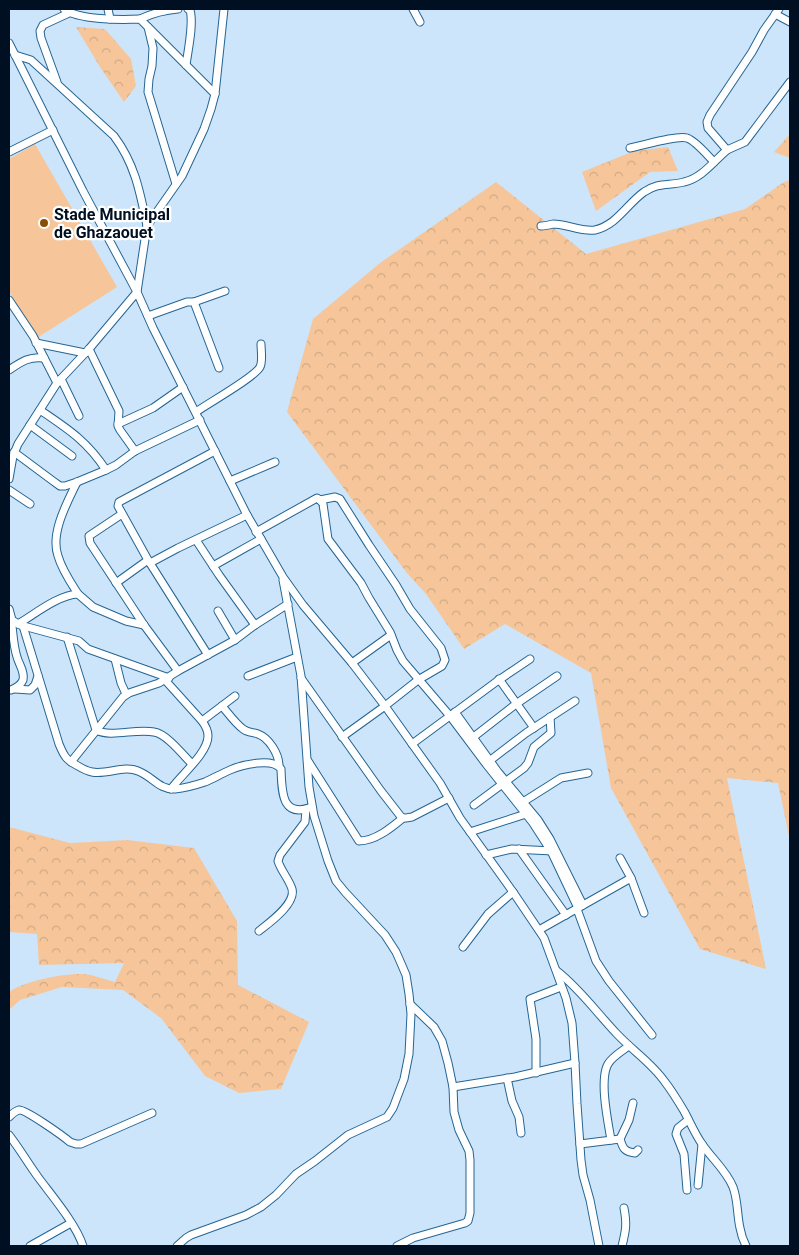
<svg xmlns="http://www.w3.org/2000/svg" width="799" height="1255" font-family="Roboto,sans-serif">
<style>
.forest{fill:url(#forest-crowns)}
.green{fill:#f6c69a}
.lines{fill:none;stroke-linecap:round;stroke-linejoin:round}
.street-casing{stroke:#246593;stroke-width:9}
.street{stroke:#fff;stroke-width:7}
.poi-dot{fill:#884f04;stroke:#fff;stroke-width:2}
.labels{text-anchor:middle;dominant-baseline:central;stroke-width:4.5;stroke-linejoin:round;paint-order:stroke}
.poi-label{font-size:16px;font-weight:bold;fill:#000f21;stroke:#fff;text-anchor:start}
</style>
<defs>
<pattern id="forest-crowns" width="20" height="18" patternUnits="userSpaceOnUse" patternTransform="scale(1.25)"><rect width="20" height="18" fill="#f6c69a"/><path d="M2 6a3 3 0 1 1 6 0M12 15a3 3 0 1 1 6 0" fill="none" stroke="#d1a984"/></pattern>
</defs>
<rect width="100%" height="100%" fill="#cce5fb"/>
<g class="forest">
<polygon points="76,27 105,29 131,59 136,86 124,102 100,67"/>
<polygon points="790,134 790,158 774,152"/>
<polygon points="668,147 678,171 650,172 596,211 582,172 634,151"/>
<polygon points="790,180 790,841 778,783 727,778 766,969 700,949 611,788 591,673 505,624 464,649 426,594 406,572 287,412 313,319 380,263 496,182 586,254 745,209 784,182"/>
<path d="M9,827L70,843L127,840L194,848L237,921L238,985L309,1022L281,1089L239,1093L205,1076L161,1018L123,990L62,987L20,1000L9,1010V992C25,981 60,974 81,974C92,974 104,979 115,982L124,963L39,965L37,934L9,932Z"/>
</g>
<polygon class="green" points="35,144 117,287 37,338 9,291 9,159"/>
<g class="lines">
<g class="street-casing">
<g id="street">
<path d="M64,9C78,20 121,20 140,19L215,94"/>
<polyline points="108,9 110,19"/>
<polyline points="413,9 420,22"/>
<polyline points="779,9 764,30 752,52 710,115 707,122 708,128 727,150 745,142 790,82"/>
<polyline points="775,14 790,22"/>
<path d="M140,19C153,13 165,10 178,9"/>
<polyline points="148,27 153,48 152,66 149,79 148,92 176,184"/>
<polyline points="9,43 83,191 137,292 153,328 247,515 283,577 303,605 352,663 385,706 440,783 460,818 513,892 544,938 566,998 572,1023 575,1063 577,1104 581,1160 583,1175 590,1200 599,1246"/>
<path d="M15,55L31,60L114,136C135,164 140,192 147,226"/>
<path d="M186,65C188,50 194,23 190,10L188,9"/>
<polyline points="57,82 41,38 40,31 43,25 69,13"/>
<path d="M630,148C642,146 676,135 687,138C696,141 707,155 714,162"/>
<polyline points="9,152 53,130"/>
<path d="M541,226C545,226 549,225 553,224C567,224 581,232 595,230C617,225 627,204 644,192C659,182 668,186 684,182C702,178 714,161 727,150"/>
<polyline points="9,300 33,336 57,383"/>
<polyline points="194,302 225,291"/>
<polyline points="148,316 187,302 194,302 219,368"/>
<polyline points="36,343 85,353"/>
<polyline points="89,349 119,411 118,426 120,430 135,451"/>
<path d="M9,370C21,362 29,356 44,358"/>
<polyline points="61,379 79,416"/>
<path d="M40,410C68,429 87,441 106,470"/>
<path d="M196,412C207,404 255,377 260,367C263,361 261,351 261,344"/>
<polyline points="118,424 153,408 183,387"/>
<polyline points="30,425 72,456"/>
<polyline points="14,452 53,481 60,486 65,486 77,482 106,470 116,465 135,451 200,420"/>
<polyline points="9,479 13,456 18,444 57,383 89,349 137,292 147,226 182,176 204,129 211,109 215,94 224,9"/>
<polyline points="230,481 275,462"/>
<path d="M77,482C67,503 50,533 58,556C62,570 71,583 78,594"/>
<polyline points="9,490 30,504"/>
<polyline points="320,500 335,497 340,499 369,545 396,585 410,609 441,648 445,660 442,666 418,680 385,706 342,737"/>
<polyline points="122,514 89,536 90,543 144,625 178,671 235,640 255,625 288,604"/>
<polyline points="256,532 317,498 320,500 323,504 328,539 361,583 369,598 390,632 397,650 403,661 450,716 486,764 533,823 551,851 578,908"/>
<polyline points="196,540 219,575 255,625"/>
<polyline points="150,563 178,548 247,515"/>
<polyline points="213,566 261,539"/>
<polyline points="116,583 148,560"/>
<polyline points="9,609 12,620 20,625 79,641 88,649 169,678"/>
<polyline points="218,611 235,640"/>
<path d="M11,618C13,630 13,645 17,657C19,665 25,671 23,680C21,685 16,688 11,690"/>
<path d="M18,624C35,614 58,595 78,594L93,607L126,621L144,625"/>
<path d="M23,626L59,744C64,756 66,760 78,766C83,769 87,771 92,772C107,775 124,765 138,771C152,776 159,790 175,789C185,788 196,785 205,782C214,778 221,774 230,770C241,765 273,757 281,769C282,791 281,819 312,807"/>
<path d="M67,637L96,730C111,738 136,728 154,732C167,734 183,755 192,764"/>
<polyline points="208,655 148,560 118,506 119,502 215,451"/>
<polyline points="115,659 121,683 126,694"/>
<polyline points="352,663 391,635"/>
<polyline points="248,676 297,657"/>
<polyline points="301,678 381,791 402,818 406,818 412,817 449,798"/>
<polyline points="499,679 534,728"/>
<path d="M165,680L202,721C205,725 208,730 208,736C208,753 181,775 171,789"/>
<polyline points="15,689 30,690 35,685 38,676"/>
<path d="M222,706C229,714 235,723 243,729C248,733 253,732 258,734C269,738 279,754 279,766"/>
<polyline points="455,712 498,772 538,820 550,839 583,905"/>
<polyline points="202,721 235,696"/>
<polyline points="471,739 516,704 557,676"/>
<polyline points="412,744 496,682 530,659"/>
<path d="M308,761L359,841C375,841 391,828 403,818"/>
<polyline points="71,762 123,697 129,693 159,683 178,671"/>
<polyline points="488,762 526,733 575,701"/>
<polyline points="523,802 561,778 588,773"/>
<polyline points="474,805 524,768 528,763 534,747 551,733 550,717"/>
<polyline points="470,832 529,813"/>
<polyline points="519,849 566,915"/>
<polyline points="486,855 512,849 553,851"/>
<polyline points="620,858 631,878 644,913"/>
<polyline points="577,909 596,961 609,981 652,1035"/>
<polyline points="539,930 631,878"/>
<path d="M259,931C269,923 296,904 292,889C289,879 281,871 278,861L280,855L305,822L306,809"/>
<polyline points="463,947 488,914 513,892"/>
<path d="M557,971C581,990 596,1012 617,1034C633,1051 652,1063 665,1082C672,1091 678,1101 684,1111C690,1122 695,1134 702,1144C712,1159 726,1170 733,1187C738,1200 737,1215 740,1228C741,1234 743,1240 746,1246"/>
<polyline points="536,1073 536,1039 530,999 561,987"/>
<polyline points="507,1078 512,1101 519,1117 521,1133"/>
<polyline points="453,1087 515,1077 575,1063"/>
<path d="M9,1117C12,1114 15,1111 19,1110C25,1109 63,1136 70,1142L76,1144H81L152,1113"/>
<path d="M9,1135C19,1148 28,1163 38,1177C52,1196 76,1224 83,1246"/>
<polyline points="620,1139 629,1120 633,1103"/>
<path d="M611,1140C608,1122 599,1080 608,1064C612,1057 622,1051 629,1046"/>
<path d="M580,1144L620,1139C623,1148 624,1152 635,1153L638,1150"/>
<polyline points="698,1185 702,1144"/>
<polyline points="687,1190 684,1154 676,1134 678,1128 688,1120"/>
<polyline points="30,1246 71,1223"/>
<polyline points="177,1246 186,1238 191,1235 246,1215 261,1207 276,1195 296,1174 315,1161 348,1135 387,1117 393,1108 404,1079 409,1054 411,1014 409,994 406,975 400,961 396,952 385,935 345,892 336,881 328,861 314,816 309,787 301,676 283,580"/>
<polyline points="397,1246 413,1238 465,1223 468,1221 470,1213 470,1160 469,1151 459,1130 454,1112 453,1087 448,1063 442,1041 434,1027 410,1004"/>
<path d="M622,1246C626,1230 627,1224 624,1208"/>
</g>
</g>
<use href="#street" class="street"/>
</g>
<circle class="poi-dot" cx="44" cy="223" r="5"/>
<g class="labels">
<g class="poi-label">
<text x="54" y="214">Stade Municipal<tspan x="54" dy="18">de Ghazaouet</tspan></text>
</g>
</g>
<rect width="799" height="1255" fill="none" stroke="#000f21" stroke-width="20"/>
</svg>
